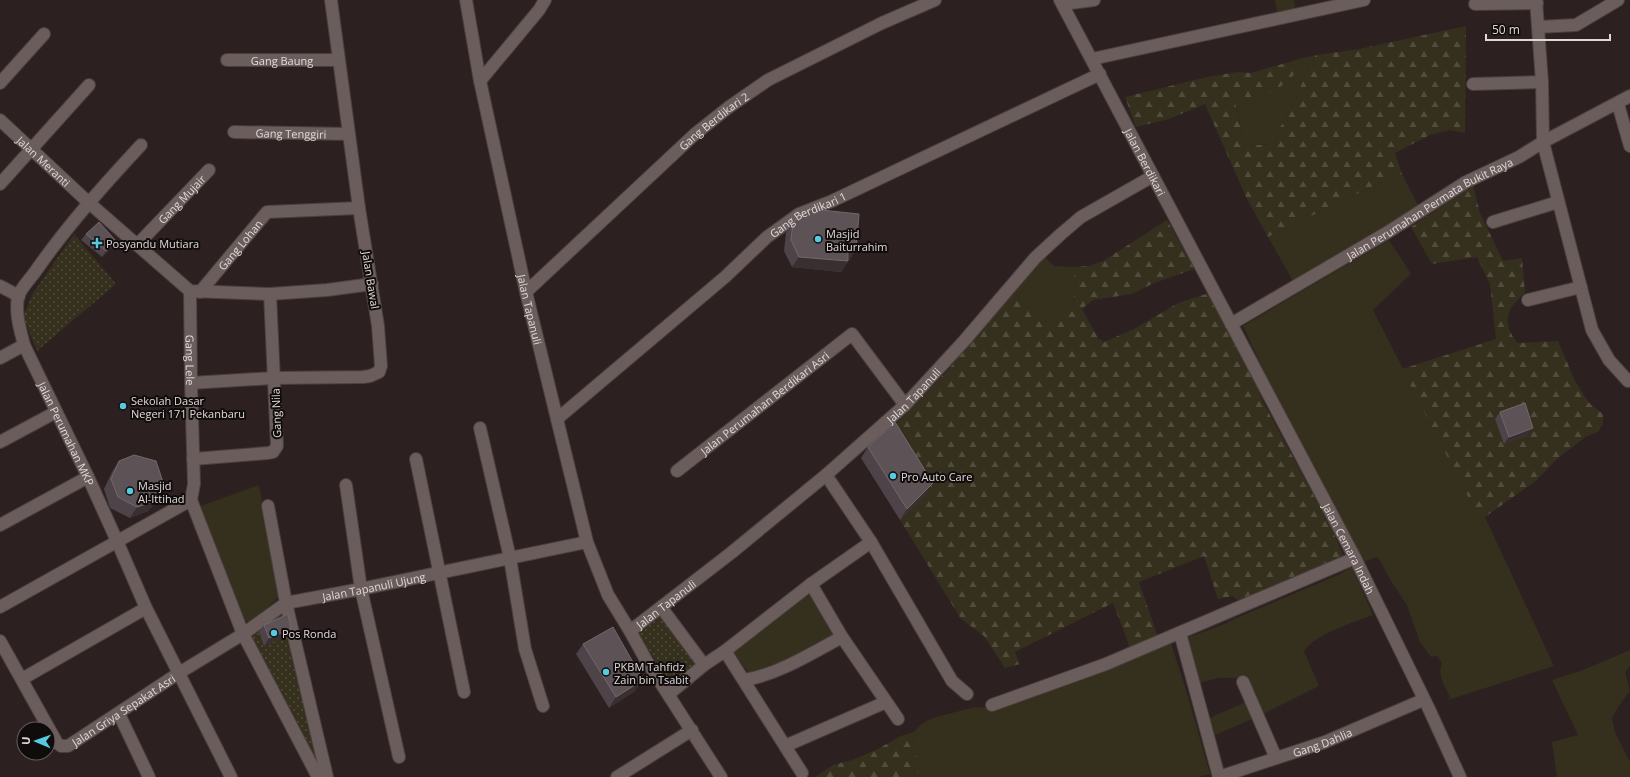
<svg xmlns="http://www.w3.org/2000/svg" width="1630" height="777" font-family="'Open Sans',sans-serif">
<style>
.grass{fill:#352f1d}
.forest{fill:url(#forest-firs)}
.park{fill:url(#park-dots)}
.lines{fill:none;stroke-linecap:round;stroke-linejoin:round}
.minor-casing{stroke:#49403f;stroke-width:14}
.minor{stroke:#6a5d5c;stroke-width:12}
.wall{fill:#4d4348}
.shaded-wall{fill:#392f31}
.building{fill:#5d5357;stroke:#71686b}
.poi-dot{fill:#55cae0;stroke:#110c0c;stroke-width:1.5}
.labels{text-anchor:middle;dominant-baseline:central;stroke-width:4;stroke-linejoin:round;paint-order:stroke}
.street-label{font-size:11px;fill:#e0d8d7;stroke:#110c0c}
.poi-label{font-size:11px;fill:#e0d8d7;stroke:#110c0c;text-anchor:start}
</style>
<defs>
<pattern id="forest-firs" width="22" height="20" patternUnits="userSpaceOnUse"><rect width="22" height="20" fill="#352f1d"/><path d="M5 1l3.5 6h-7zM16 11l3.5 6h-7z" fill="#524c3d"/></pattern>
<pattern id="park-dots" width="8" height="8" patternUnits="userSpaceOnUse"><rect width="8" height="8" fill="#352f1d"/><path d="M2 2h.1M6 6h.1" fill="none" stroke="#524c3d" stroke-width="1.8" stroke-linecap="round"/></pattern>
</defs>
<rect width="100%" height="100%" fill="#2c2120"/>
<g class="grass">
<polygon points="1275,0 1294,0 1295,9 1277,12"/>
<path d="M1316,55C1305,70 1302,86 1294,103C1288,117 1277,132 1267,144L1250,146L1242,134L1235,101L1257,98L1298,71L1302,58Z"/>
<polygon points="1402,174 1419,207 1293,281 1268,237 1373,186"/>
<path d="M1389,240L1411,274L1373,310L1479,518L1485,517L1554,666L1448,700L1450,697C1445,686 1437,675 1442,663L1437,656L1431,657L1420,642L1407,605L1391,581L1378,557L1363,562L1264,371L1243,326Z"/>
<path d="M1043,255L1054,266L1074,267C1074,284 1078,303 1066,317C1063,320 1057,323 1053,326L1028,307L1013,292Z"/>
<polygon points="259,485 280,595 266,609 248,622 243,619 198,507"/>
<path d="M1352,567L1373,615C1354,622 1314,635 1304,651L1319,686L1261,715L1211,737L1207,719L1246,702L1238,678H1218L1199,683L1192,657L1189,637L1222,625L1234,619L1338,575Z"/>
<polygon points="806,594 812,596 834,637 755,675 749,674 732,650"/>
<polygon points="1169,637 1187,693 1210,774 1198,777 912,777 917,772 913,745 914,732 920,725 930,719 944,715 975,707 994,708"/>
<polygon points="1630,650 1630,666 1625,672 1630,691 1620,704 1612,718 1615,732 1630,762 1630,777 1557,777 1552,742 1578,735 1552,680 1583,670"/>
</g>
<g class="forest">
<path d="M1466,26L1465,133L1450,130L1430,135L1395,153L1402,174L1373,186L1268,237L1246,197L1205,104L1169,119L1136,127L1125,97L1207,77L1237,72L1251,73L1302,58L1298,71L1279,88L1257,98L1235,102L1242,134L1250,146L1267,144C1277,132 1288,117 1294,103C1302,86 1305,70 1316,55L1359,49Z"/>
<path d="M1473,185L1480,213L1503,261L1522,258L1525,292C1507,310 1501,320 1517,343L1558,341L1575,381L1589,403L1603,414V424L1598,432L1587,436L1558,458L1537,480L1485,517L1479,518L1402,369L1496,339L1490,284L1477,257L1432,264L1411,227Z"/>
<path d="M1167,220L1195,269L1154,283L1132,294L1093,300L1082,309L1098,338L1104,342L1136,328L1178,303L1209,293L1251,372L1264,404L1330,525L1345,559L1241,604L1233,596L1218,599L1204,556L1139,582L1158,637L1131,650L1113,603L1015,652L1020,664L1005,668L984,636L961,619L900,520L887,433L947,371L1013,292L1028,307L1053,326C1080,308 1074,296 1074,267L1089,266L1103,261Z"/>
<polygon points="914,732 913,745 915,756 923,760 923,768 912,777 815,777 833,765 852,760 874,751 901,736"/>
</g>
<g class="park">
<polygon points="74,234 116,284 37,351 23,316 33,293"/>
<polygon points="286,612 319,758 319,768 250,635"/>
<polygon points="662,616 698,664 670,683 637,633"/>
</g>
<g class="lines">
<g class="minor-casing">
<g id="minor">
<path id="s1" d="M466,0L480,81L526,292L587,542L608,595L630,631L646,660L721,777"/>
<path id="s2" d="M1060,0L1355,558L1429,709L1460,777"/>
<polyline points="1536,0 1542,82 1543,142 1592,330 1609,360 1628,381"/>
<polyline points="1063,4 1094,0"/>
<polyline points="1475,4 1537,3"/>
<polyline points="1538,27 1576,25 1618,0"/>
<polyline points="1092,59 1364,0"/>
<path id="s3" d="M227,60H338"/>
<polyline points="480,81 539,10 545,0"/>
<polyline points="0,83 44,34"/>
<polyline points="1473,84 1542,82"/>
<polyline points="1618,104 1630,146"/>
<path id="s4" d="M0,120L88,202L190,291L270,294L327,290L372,284"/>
<path id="s5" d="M234,132L349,134"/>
<path id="s6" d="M141,145C103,186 67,226 35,272C30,279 20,289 18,297C15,314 20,329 24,345L88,477L117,541L146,608L231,777"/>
<polyline points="0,184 89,85"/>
<polyline points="1493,222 1558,202"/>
<path id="s7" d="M137,245L209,170"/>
<polyline points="0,286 19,296"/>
<path id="s8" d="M190,291L191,383L194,484L191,500"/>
<path id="s9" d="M200,292L267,212L359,208"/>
<path id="s10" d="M526,292L695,134L729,107L768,80L882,23L935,0"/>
<polyline points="1528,300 1581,287"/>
<path id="s11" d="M1231,324L1388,232L1466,182L1519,157L1543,142L1630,96"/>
<polyline points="0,358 24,345"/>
<polyline points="191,383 274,378 363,377 370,376 379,372 381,366 378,326 359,208 331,0"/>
<path id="s12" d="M557,419L725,277L767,237L799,214L832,201L1100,74"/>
<polyline points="480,428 510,558 525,649 543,706"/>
<polyline points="0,442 56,412"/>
<polyline points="193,459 268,453 273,452 277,446 270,294"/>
<polyline points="416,459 464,692"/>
<path id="s13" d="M677,471L852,334L905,405"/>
<polyline points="826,475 871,542 952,681 967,694"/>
<polyline points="346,485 361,589 399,757"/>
<polyline points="191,500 243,634 318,777"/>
<polyline points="268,506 286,603 327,777"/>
<polyline points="0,525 88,477"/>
<polyline points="811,584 842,637 898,719"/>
<polyline points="0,607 191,500"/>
<polyline points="661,607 704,665"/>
<path id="s14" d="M630,631L731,553L826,475L905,405L964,341L1035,258L1061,234L1081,217L1153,176"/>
<polyline points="1180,633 1219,777"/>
<path id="s15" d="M0,641L57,743L61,746H68L179,673L243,634L286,603L361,589L587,542"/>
<polyline points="725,651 802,773"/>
<polyline points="22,679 146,608"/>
<path d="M744,680C777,675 812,653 842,637"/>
<polyline points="1243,682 1276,758"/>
<polyline points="669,694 704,665 725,651 811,584 871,542"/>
<polyline points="992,705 1106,664 1355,558"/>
<polyline points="119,714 149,777"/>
<polyline points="785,746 886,702"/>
<polyline points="617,777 692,730"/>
<path id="s16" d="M1219,777L1325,742L1423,700"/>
</g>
</g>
<use href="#minor" class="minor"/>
</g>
<g class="wall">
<polygon points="793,222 848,261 841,272 792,267 784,251 786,233"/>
<polygon points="86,234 112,247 102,257 81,240"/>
<polygon points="1500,412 1528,435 1504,444 1495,419"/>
<polygon points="868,447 926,494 900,520 861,458"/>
<polygon points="119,461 156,501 148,511 130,518 110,508 104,489 112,472"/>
<polygon points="264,625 286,637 264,646 259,632"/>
<polygon points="583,644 635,691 609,708 576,654"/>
</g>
<g class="shaded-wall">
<polygon points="116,241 112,247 102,257 106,251"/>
<polygon points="848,249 856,250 849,261"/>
<polygon points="799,257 848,261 841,272 792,267"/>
<polygon points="1533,428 1528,435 1504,444 1509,437"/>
<polygon points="933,483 926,494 900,520 907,509"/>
<polygon points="156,501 148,511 130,518 137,507"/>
<polygon points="291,629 286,637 264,646 269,638"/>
<polygon points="643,680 635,691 609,708 616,697"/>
</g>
<g class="building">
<polygon points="812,209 859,214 856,250 848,249 848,261 799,257 791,240 793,222"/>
<polygon points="99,222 116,241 106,251 86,234"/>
<polygon points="1525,403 1533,428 1509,437 1500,412"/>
<polygon points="895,422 933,483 907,509 868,447"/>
<polygon points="134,455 156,461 163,482 156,501 137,507 118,497 111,479 119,461"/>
<polygon points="288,614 291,629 269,638 264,625"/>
<polygon points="613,627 643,680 616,697 583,644"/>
</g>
<g class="poi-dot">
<circle cx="818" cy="239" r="4"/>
<path d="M95 237h4v4h4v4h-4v4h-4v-4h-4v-4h4z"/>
<circle cx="123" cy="406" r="4"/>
<circle cx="893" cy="476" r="4"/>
<circle cx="130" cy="491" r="4"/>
<circle cx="274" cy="633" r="4"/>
<circle cx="606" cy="672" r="4"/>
</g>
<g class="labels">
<g class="street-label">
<text stroke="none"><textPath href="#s3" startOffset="55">Gang Baung</textPath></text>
<text stroke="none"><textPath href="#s10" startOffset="254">Gang Berdikari 2</textPath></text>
<text stroke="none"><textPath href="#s5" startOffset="57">Gang Tenggiri</textPath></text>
<text stroke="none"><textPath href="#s4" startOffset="60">Jalan Meranti</textPath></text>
<text stroke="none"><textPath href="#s2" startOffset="183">Jalan Berdikari</textPath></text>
<text stroke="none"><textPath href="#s7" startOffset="64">Gang Mujair</textPath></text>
<text stroke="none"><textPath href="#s11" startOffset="230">Jalan Perumahan Permata Bukit Raya</textPath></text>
<text stroke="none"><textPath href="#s12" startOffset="325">Gang Berdikari 1</textPath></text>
<text stroke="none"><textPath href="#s9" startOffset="62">Gang Lohan</textPath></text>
<text transform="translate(371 280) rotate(81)">Jalan Bawal</text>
<text stroke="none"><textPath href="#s1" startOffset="316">Jalan Tapanuli</textPath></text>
<text stroke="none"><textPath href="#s8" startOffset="69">Gang Lele</textPath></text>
<text stroke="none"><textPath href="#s14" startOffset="369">Jalan Tapanuli</textPath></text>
<text stroke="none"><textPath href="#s13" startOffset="111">Jalan Perumahan Berdikari Asri</textPath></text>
<text transform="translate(276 413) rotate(-92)">Gang Nila</text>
<text stroke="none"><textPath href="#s6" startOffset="343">Jalan Perumahan MKP</textPath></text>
<text stroke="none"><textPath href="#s2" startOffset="620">Jalan Cemara Indah</textPath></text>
<text stroke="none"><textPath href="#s15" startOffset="479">Jalan Tapanuli Ujung</textPath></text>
<text stroke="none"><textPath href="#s14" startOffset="45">Jalan Tapanuli</textPath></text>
<text stroke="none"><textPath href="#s15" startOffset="195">Jalan Griya Sepakat Asri</textPath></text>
<text stroke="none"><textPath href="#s16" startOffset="109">Gang Dahlia</textPath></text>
</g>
<g class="poi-label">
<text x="826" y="233">Masjid<tspan x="826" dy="13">Baiturrahim</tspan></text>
<text x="106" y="243">Posyandu Mutiara</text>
<text x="131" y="400">Sekolah Dasar<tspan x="131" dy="13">Negeri 171 Pekanbaru</tspan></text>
<text x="901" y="476">Pro Auto Care</text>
<text x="138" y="485">Masjid<tspan x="138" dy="13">Al-Ittihad</tspan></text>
<text x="282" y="633">Pos Ronda</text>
<text x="614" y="666">PKBM Tahfidz<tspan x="614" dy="13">Zain bin Tsabit</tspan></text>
</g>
</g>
<g transform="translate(36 741) rotate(272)"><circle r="19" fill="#110c0c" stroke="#645e5d"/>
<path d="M0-3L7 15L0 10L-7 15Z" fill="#55cae0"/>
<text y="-6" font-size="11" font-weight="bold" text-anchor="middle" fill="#e0d8d7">U</text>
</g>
<path d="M1486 34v6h124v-6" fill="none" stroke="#e0d8d7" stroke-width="2"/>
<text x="1492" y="34" font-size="12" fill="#e0d8d7" stroke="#110c0c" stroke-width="3" paint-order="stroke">50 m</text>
</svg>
